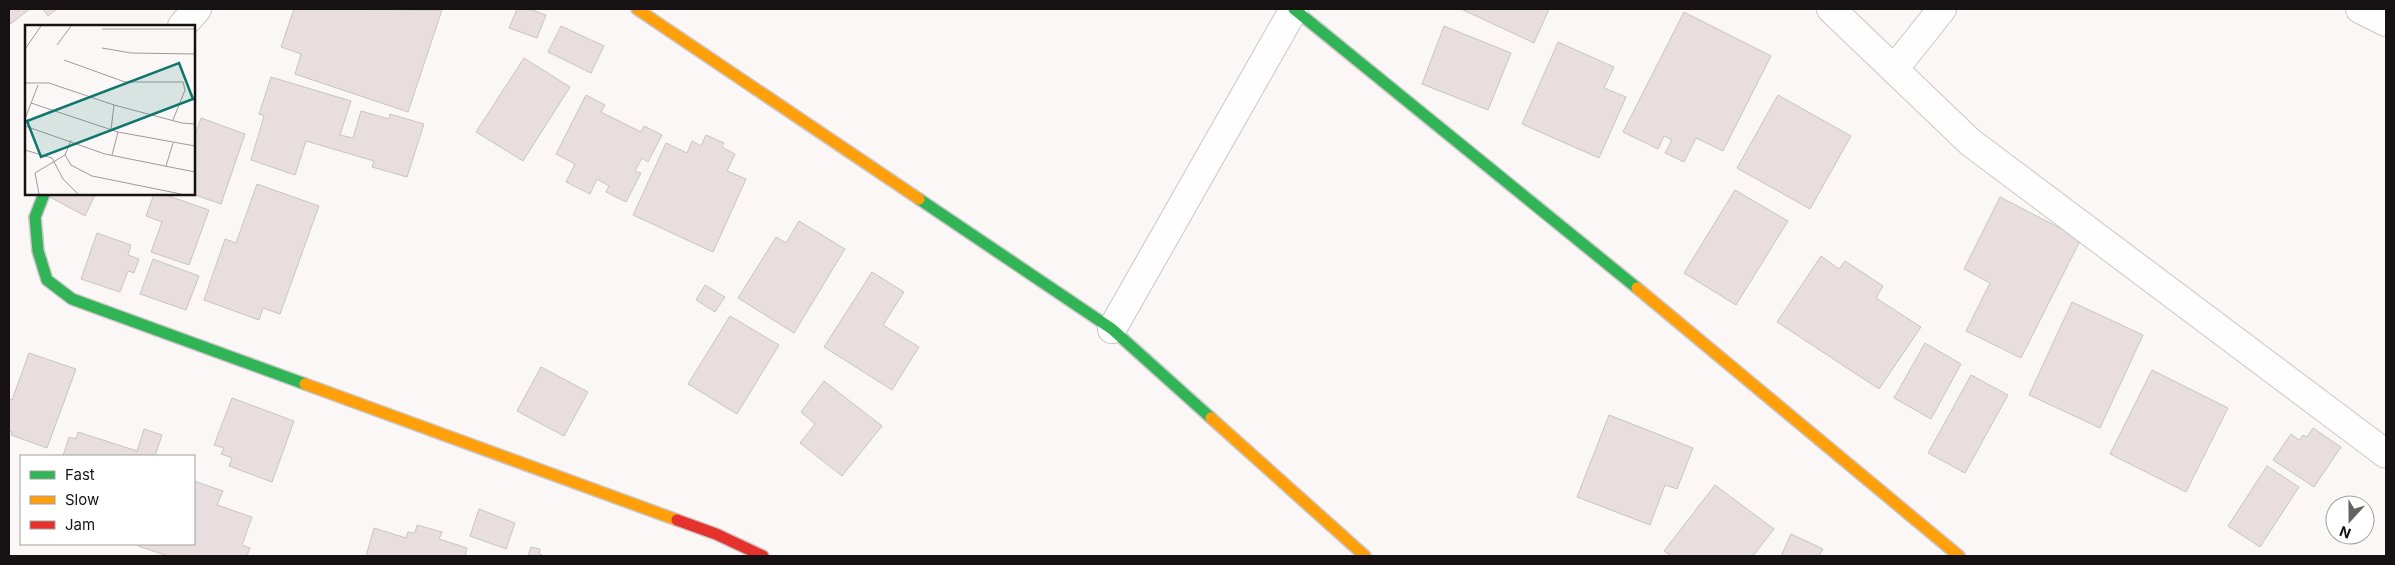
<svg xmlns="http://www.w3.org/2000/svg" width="2395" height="565" font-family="Inter,sans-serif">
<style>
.building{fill:#e9dedf;stroke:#c9c4c4}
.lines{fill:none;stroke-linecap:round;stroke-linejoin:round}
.street-casing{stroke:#cbc6c7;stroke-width:30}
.fast-casing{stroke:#cbc6c7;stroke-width:14}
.slow-casing{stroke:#cbc6c7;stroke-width:14}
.jam-casing{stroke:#cbc6c7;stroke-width:14}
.street{stroke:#fffefe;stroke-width:28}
.fast{stroke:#30b455;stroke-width:11}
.slow{stroke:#ff9f0a;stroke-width:11}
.jam{stroke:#e5322d;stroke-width:11}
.inset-road{fill:none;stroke:#a09b9b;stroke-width:1}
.view{fill:#0f766e;fill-opacity:0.15;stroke:#0f766e;stroke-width:2.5}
.inset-edge{fill:none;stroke:#161112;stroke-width:2.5}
</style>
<rect width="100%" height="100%" fill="#fcf7f7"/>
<g class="building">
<polygon points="9,9 30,9 9,25"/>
<polygon points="43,9 57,9 48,16"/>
<polygon points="294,9 442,10 408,112 295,74 301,54 281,47"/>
<polygon points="517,9 529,9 546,15 537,38 509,28"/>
<polygon points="1461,9 1549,9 1534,43"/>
<polygon points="1684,12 1771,56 1723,151 1696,138 1684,162 1665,153 1672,140 1664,136 1658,149 1623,132"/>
<polygon points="561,26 604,46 591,73 548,52"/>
<polygon points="1444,26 1511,53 1488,110 1422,84"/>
<polygon points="1558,42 1614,67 1604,88 1626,97 1599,158 1522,124"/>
<polygon points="524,58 570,87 523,161 476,132"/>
<polygon points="271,77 351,101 340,135 353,138 361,111 389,119 390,114 424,124 407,177 372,167 374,161 306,141 295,175 251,160 264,116 259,114"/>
<polygon points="586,95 605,105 601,112 641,132 644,126 662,135 648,162 642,158 635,171 641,173 626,202 606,192 609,186 597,179 590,194 566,182 575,164 556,154"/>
<polygon points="1778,95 1851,136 1810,209 1737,168"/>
<polygon points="201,118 245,134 221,204 192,194 194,194 194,139"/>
<polygon points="706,135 724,143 722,147 735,154 727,171 746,179 713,252 633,215 666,143 687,153 692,141 701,146"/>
<polygon points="257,184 319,206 280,314 263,308 259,320 204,300 225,239 236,243"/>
<polygon points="1735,190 1788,221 1736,305 1684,273"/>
<polygon points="50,194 93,194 95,195 85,216 48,196"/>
<polygon points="154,194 163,194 209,210 189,265 151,252 162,222 146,216"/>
<polygon points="2000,197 2081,239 2021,358 1966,331 1990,283 1964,269"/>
<polygon points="799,221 845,249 794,333 738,298 776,237 786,243"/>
<polygon points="97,233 131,245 128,255 139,259 134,273 128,271 120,292 81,279"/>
<polygon points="1821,256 1839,269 1845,261 1883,286 1876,298 1921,327 1879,389 1777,322"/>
<polygon points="153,259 199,276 186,310 140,294"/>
<polygon points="872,272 904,292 883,325 919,347 892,390 824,347"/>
<polygon points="705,285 725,297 715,312 696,300"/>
<polygon points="2072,302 2143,335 2100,428 2029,395"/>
<polygon points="730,316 779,345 737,414 688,384"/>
<polygon points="1925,343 1961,364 1931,419 1894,398"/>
<polygon points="29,353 76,369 47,448 11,435 12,432 9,431 9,399 12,400"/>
<polygon points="541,367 588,392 564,436 517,411"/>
<polygon points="2152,370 2228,408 2186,492 2110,454"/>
<polygon points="1971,375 2008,395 1965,473 1928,453"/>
<polygon points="824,381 882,426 842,476 800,443 815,424 801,412"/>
<polygon points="232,398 294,421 272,482 229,466 232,458 221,454 224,448 214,445"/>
<polygon points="1609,415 1693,448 1677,489 1665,485 1650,525 1577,497"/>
<polygon points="2313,428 2341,447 2314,487 2273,460 2291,434 2299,440 2303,435 2307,437"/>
<polygon points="144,429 162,435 155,456 63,456 69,437 76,439 78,432 137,451"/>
<polygon points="2267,466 2299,487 2260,547 2228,526"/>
<polygon points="194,481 223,491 217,505 252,517 242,545 250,548 247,556 168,556 138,546 139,544 194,544"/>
<polygon points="1715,485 1774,529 1753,556 1671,556 1664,551"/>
<polygon points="479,509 515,523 506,549 470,536"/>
<polygon points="417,525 442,532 439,539 467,548 465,556 366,556 374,528 406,538 408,532 415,533"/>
<polygon points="1791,534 1823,549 1819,556 1781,556"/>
<polygon points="531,547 540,549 539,554 545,556 528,556"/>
</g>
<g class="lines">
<g class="street-casing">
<g id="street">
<polyline points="1831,9 1970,142 2386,454"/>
<polyline points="2360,9 2386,22"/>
<polyline points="182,26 197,9"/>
<polyline points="1895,68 1942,9"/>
<polyline points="1112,329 1294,9"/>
</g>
</g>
<g class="fast-casing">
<g id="fast">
<polyline points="1294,9 1637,288"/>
<polyline points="44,194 35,217 38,251 47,280 72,299 305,384"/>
<polyline points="919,199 1112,329 1211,418"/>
</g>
</g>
<g class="slow-casing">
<g id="slow">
<polyline points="637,9 919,199"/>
<polyline points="1637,288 1959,556"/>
<polyline points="305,384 677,520"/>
<polyline points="1211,418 1365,556"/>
</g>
</g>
<g class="jam-casing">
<polyline id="jam" points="677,520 716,534 763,556"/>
</g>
<use href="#street" class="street"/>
<use href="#fast" class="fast"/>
<use href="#slow" class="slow"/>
<use href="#jam" class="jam"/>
</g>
<g transform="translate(25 25)">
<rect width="170" height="170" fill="#fcf7f7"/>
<path class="inset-road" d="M77,4H170M32,20L46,1M77,23L106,28L170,29M0,24L16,1M39,35L100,57H158L160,65L148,95M0,58H24L89,80L157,98L170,99M6,78L93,107L170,121M0,94L13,60M0,101L80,129L170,147M86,105L89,80M0,125L27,133L38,154L53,169M40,130L46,140L67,151L156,169M87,130L93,107M141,141L148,118M14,169L10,148L40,130L46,115"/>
<path class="view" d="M154,38L168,74L16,132L2,96Z"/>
<rect width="170" height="170" class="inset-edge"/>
</g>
<rect width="2395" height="565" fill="none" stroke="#161112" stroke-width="20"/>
<rect x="20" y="455" width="175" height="90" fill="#ffffff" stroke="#a2a0a0"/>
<rect x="30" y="471" width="25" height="8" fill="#30b455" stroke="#a2a0a0"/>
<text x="65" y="480" font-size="15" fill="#161112">Fast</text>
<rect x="30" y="496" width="25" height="8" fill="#ff9f0a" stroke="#a2a0a0"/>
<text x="65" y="505" font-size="15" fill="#161112">Slow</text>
<rect x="30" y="521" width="25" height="8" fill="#e5322d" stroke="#a2a0a0"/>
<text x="65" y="530" font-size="15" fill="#161112">Jam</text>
<g transform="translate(2350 520) rotate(201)"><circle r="24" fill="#ffffff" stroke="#a2a0a0"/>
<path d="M0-4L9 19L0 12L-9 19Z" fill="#666262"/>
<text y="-8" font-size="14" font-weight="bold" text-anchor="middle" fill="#161112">N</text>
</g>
</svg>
